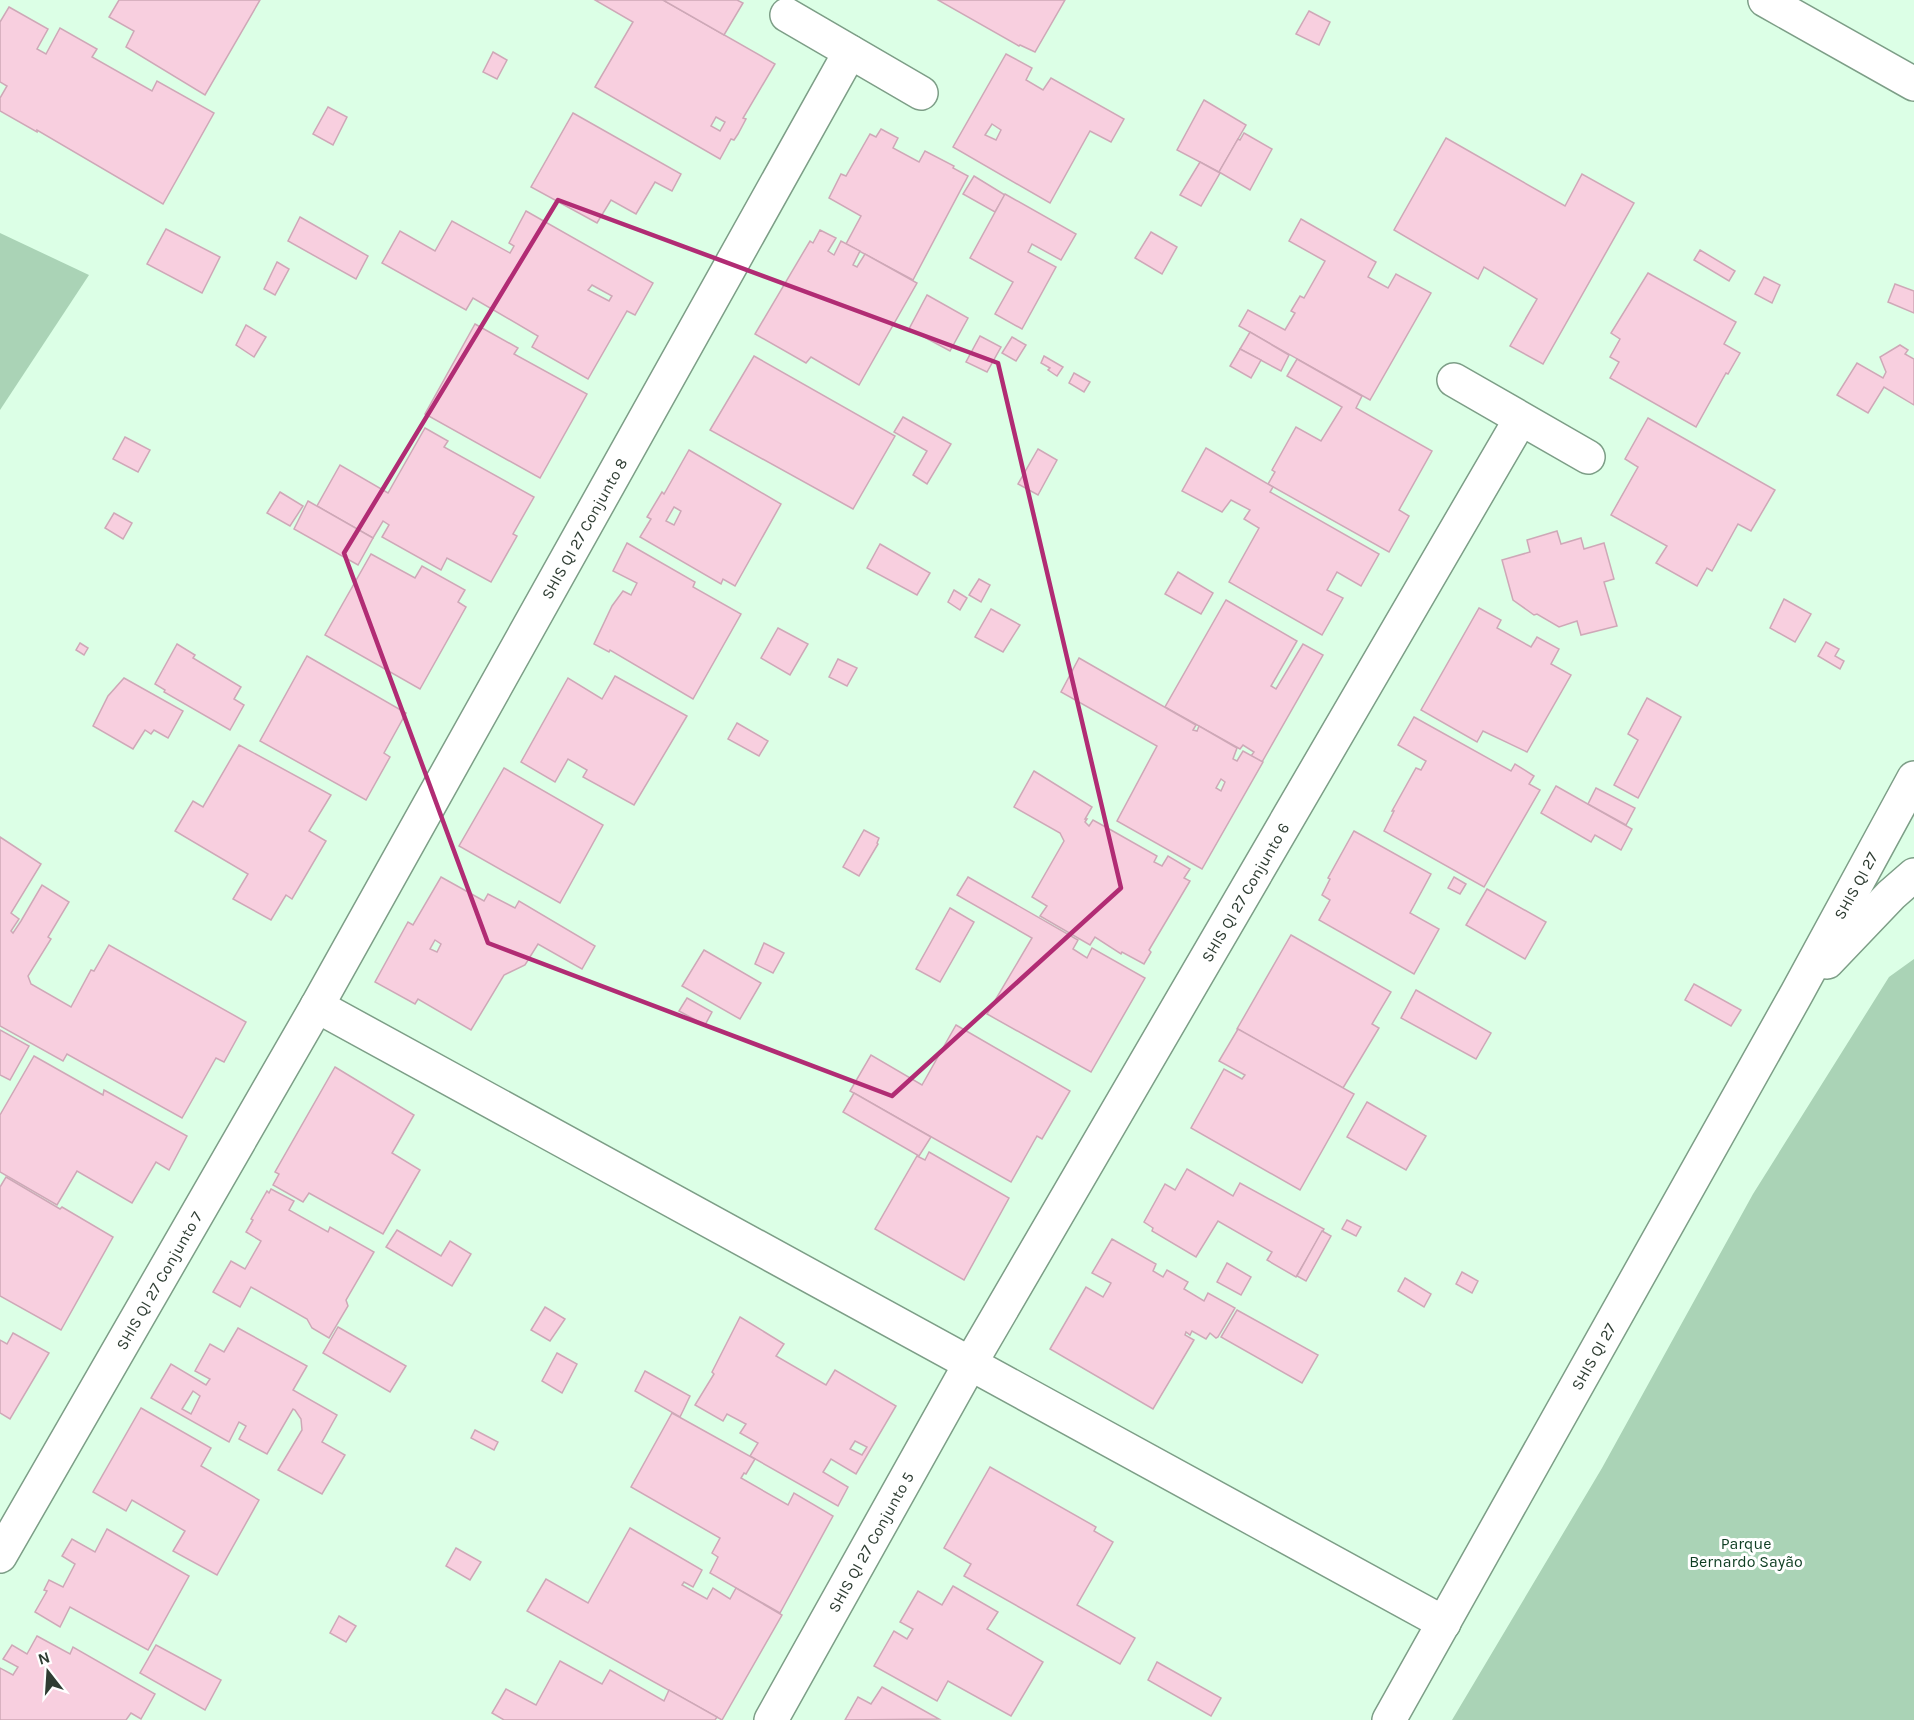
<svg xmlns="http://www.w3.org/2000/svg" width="1914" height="1720" font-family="Karla,sans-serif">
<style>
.green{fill:#aad3b6}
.building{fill:#f8cfdf;stroke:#cea8b7;stroke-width:1.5;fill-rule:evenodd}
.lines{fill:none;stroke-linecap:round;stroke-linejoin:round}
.minor-casing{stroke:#7d9e87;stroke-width:36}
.tertiary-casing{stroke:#7d9e87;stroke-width:36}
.minor{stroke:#fff;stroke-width:33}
.tertiary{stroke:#fff;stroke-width:33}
.marked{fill:none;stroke:#b12c74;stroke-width:4.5;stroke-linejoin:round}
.labels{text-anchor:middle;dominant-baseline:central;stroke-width:6;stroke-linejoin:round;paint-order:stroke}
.street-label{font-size:16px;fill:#2f3d33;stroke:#fff}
.park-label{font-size:16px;fill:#0f3e23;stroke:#fff}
</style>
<rect width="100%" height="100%" fill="#dcffe6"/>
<g class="green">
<polygon points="0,233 89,275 0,410"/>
<polygon points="1914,959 1914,1720 1452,1720 1602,1468 1753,1194 1889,977"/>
</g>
<g class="building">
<polygon points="119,0 260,0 205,95 126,47 134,31 109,17"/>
<path d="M595,0H663L775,64L743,118L746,119L738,134L734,140L731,139L720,159L595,87L633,22ZM716,117L725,122L720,131L711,126Z"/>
<polygon points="663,0 737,0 743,3 724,35"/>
<polygon points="938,0 1065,0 1035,52 1020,45 1019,46"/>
<polygon points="9,7 48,29 37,49 46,54 60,28 97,49 92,57 152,91 157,81 214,113 163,204 37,130 37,132 0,111 0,98 7,86 0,82 0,22"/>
<polygon points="1309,11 1330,22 1319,45 1296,34"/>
<polygon points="493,52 507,60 497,79 483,72"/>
<path d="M1006,54L1032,68L1026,80L1043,90L1051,78L1124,119L1111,142L1090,131L1050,203L953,147ZM992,124L1001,130L996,140L985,135Z"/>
<polygon points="1204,100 1246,125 1219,172 1177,150"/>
<polygon points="328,107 347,117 333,145 313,134"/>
<polygon points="573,113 681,174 672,191 655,182 636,214 611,200 597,223 531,187"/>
<polygon points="881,129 898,138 893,148 919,162 925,151 954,166 953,168 968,176 913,280 846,244 861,216 829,198 841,174 846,176 870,134 876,137"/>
<polygon points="1244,133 1272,149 1250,190 1219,172 1238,139 1240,140"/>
<polygon points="1446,138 1565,206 1582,174 1634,203 1543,364 1510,346 1537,299 1484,267 1478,279 1394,230"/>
<polygon points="1200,162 1220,173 1201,206 1180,195"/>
<polygon points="974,176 1005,195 995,212 963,194"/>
<polygon points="1005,194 1076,234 1061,260 1032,244 1028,252 1056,267 1022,329 995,314 1013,282 970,258"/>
<path d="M526,211L653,283L635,315L627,311L588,379L532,347L538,336L473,298L466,310L382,263L400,231L435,251L452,221L510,253L514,246L509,243ZM592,285L612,296L609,301L588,290Z"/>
<polygon points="300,217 368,256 356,279 288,241"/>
<polygon points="1301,219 1376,262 1368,277 1388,288 1396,274 1431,293 1370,400 1239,326 1248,310 1285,330 1295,313 1291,311 1300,296 1304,298 1325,261 1289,241"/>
<polygon points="166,229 220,257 202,293 147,264"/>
<polygon points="820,230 836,238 828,251 834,255 841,241 860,251 853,265 857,267 865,254 917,283 859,385 811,357 806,363 755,334 810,241 813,243"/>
<polygon points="1151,232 1177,247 1162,274 1135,258"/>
<polygon points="1700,250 1735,271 1729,281 1694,260"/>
<polygon points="277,262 289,269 275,295 264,289"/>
<polygon points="1648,273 1736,322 1724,344 1740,353 1728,374 1726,373 1696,427 1610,378 1619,362 1610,357 1620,339 1611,333"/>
<polygon points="1764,277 1780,285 1772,303 1755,294"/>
<polygon points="1895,284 1914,291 1914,313 1888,302"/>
<polygon points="927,295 968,318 950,351 909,329"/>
<polygon points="475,324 518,348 514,354 587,394 540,478 425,414"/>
<polygon points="246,325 266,337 254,357 236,345"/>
<polygon points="1250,332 1289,355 1281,371 1240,349"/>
<polygon points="980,336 1001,347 987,372 966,362"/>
<polygon points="1012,337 1026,345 1016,361 1002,353"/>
<polygon points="1900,345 1908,350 1905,354 1914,359 1914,405 1884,387 1868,413 1837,395 1857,363 1883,378 1886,372 1880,357"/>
<polygon points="1240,349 1261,360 1251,378 1230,366"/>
<polygon points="754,356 895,436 853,509 710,430"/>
<polygon points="1044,356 1063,367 1057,376 1048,370 1050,368 1041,363"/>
<polygon points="1297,359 1362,396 1356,408 1432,451 1399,510 1409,516 1389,552 1268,484 1275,472 1272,470 1296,427 1321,441 1342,407 1287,376"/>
<polygon points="1074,373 1090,382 1084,392 1069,383"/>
<polygon points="903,417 951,444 927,484 913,475 927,451 894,432"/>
<polygon points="1648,418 1775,490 1751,531 1738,524 1712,571 1707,568 1697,586 1656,563 1667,546 1611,515 1638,467 1625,459"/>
<polygon points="425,428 448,441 444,447 534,497 513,534 517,536 491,582 447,558 441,570 382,537 389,525 383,521 373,538 317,506 340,465 388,493"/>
<polygon points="125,437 150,450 138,472 113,459"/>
<polygon points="1206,448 1273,487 1270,492 1379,554 1361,586 1337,572 1327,590 1343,598 1322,635 1229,582 1259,528 1244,519 1250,510 1231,500 1222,512 1182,491"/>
<polygon points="1038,449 1057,460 1038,495 1018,484"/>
<path d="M689,450L781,504L735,586L723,579L721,584L640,537L651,519L647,517L662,492L664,494ZM674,507L681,511L674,525L666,521Z"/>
<polygon points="280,492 303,506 290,526 267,513"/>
<polygon points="308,501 373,538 358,565 294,529"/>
<polygon points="114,513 132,523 123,539 105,528"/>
<polygon points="1557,531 1561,544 1581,538 1584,549 1604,543 1614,579 1604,582 1617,626 1581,635 1577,621 1559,627 1537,614 1534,615 1513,600 1502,560 1530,552 1527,540"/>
<polygon points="627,543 695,582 693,587 741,614 693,699 610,650 609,652 594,644 612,606 623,591 631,595 637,583 613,571"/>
<polygon points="880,544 930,573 917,595 867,568"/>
<polygon points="371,554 415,578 422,566 465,590 458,602 466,607 420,689 325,635"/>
<polygon points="1178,572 1213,593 1201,614 1165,594"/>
<polygon points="979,579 990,585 981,602 969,595"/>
<polygon points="954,590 967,598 960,610 948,602"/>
<polygon points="1784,599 1811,614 1795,642 1770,628"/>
<polygon points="1226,600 1297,641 1271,686 1276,689 1303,644 1323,655 1262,762 1251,756 1254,752 1243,745 1240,749 1165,707"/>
<polygon points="1479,608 1501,620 1497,628 1531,647 1537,637 1559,649 1551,664 1571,675 1527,752 1483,731 1477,742 1421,710"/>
<polygon points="991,609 1020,625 1003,652 975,637"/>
<polygon points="778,628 808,644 790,675 761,658"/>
<polygon points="1826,642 1839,649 1835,656 1844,661 1840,669 1818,656"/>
<polygon points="80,643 88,648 84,655 76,650"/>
<polygon points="177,644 195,655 193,658 241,687 234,699 244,705 230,730 164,692 165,690 155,684"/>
<polygon points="307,656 406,713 384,753 390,757 366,800 260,741"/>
<path d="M1079,658L1196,725L1193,730L1197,731L1199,726L1237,748L1233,759L1237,761L1243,751L1263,762L1202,869L1117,821L1157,746L1061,692ZM1221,779L1225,782L1221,791L1216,788Z"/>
<polygon points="838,659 857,668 847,686 829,677"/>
<polygon points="615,676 687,716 634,805 583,777 587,770 568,759 555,782 521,762 568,678 602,699"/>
<polygon points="124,678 183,711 168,738 154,730 151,734 145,730 133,749 93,726 108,696"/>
<polygon points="1647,698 1681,717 1638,798 1614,785 1638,740 1628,734"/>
<polygon points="1414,717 1511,771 1515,764 1534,776 1529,784 1540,790 1484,887 1384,831 1394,811 1392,811 1416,768 1421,770 1426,761 1398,745"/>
<polygon points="737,723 768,741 759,756 728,739"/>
<polygon points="239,745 331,795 309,831 326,841 292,899 286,895 271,920 233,899 248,874 175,831 193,801 203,807"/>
<polygon points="504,768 603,825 560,903 459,846"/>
<polygon points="1034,771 1092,807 1085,819 1087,819 1085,822 1089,826 1093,820 1111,830 1157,856 1154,862 1162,866 1168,856 1190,869 1184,878 1190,881 1149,950 1151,952 1144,964 1122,952 1121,954 1095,937 1090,945 1040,916 1047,906 1032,897 1064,841 1060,833 1014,807"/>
<polygon points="1556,786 1632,829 1621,850 1595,835 1591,842 1541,813"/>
<polygon points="1596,788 1635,808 1626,825 1588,804"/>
<polygon points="864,830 879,838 877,843 878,844 859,876 843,867"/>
<polygon points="1354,831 1431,874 1410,913 1439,929 1414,974 1319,920 1330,900 1322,895 1330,879 1328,878"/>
<polygon points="0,837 41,864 11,913 19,919 11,931 13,933 21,921 42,885 69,902 48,937 51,939 28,976 31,984 71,1007 91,970 94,971 109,945 246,1022 224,1062 216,1058 182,1118 67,1054 63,1061 0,1026"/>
<path d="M441,877L484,901L488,894L515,908L519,901L595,946L582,969L538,944L525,965L504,975L471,1030L418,999L415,1004L375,982L408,922L413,925ZM435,940L441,944L437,952L430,949Z"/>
<polygon points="968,877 1078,940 1073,949 1087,958 1092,948 1145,978 1091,1072 987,1014 1032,938 957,895"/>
<polygon points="1454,877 1466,884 1460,894 1448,888"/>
<polygon points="1487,889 1546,922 1525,959 1466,925"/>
<polygon points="950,908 974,922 940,982 916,969"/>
<polygon points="1291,935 1391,992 1372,1024 1379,1028 1343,1088 1237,1029"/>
<polygon points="764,943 784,953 773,973 755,964"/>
<polygon points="704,950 761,983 740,1019 682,986"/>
<polygon points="1694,984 1741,1010 1731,1026 1685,1000"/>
<polygon points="1416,990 1491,1033 1476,1059 1401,1018"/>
<polygon points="687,998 712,1012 705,1025 679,1011"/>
<polygon points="956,1025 1070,1091 1042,1139 1037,1136 1011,1182 850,1091 871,1055 922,1085"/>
<polygon points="1238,1029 1354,1094 1300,1190 1191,1128 1224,1069 1242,1079 1245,1075 1219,1061"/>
<polygon points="0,1030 29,1046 10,1080 0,1075"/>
<polygon points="34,1056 103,1095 104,1090 187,1136 169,1170 156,1162 132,1203 77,1171 57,1205 0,1172 0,1115"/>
<polygon points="335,1067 414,1115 392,1153 420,1170 383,1234 309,1193 303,1202 273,1185 279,1174 275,1172"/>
<polygon points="854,1093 931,1137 919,1156 843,1112"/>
<polygon points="1367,1102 1426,1136 1406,1170 1347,1137"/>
<polygon points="929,1152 1009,1198 964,1280 875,1229 917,1156 925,1160"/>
<polygon points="1187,1169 1233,1196 1240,1183 1324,1229 1296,1277 1267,1260 1272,1252 1218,1221 1196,1257 1152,1231 1153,1228 1144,1222 1165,1184 1175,1190"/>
<polygon points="6,1177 60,1209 62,1207 113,1237 61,1330 0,1296 0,1187"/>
<polygon points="271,1189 294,1201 289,1210 328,1232 330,1227 374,1252 346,1300 348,1306 329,1338 312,1328 307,1319 251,1287 240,1307 213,1292 231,1261 245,1269 261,1241 246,1232 253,1220 251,1219 267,1191 269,1193"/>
<polygon points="1347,1220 1361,1227 1356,1236 1342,1229"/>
<polygon points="397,1230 441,1256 450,1241 471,1254 452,1286 386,1247"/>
<polygon points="1322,1231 1331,1236 1306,1281 1297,1276"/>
<polygon points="1112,1239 1156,1264 1153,1271 1163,1277 1167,1270 1188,1282 1184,1289 1204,1301 1208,1293 1235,1308 1218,1337 1216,1338 1210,1333 1206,1339 1192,1331 1190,1335 1186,1332 1185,1335 1194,1340 1153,1409 1050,1349 1086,1287 1103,1297 1111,1283 1092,1273"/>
<polygon points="1227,1263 1251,1277 1241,1295 1217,1282"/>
<polygon points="1462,1272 1478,1281 1472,1293 1456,1284"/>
<polygon points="1405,1278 1431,1294 1424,1307 1398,1291"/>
<polygon points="545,1307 565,1319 550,1341 531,1330"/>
<polygon points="1237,1310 1318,1355 1302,1383 1221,1337"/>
<path d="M740,1317L784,1344L776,1356L826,1385L835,1370L896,1406L856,1474L831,1459L823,1472L848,1487L838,1506L750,1456L758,1443L740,1433L746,1424L727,1414L723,1421L695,1405L714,1374L712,1372ZM855,1441L867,1447L862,1455L850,1449Z"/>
<polygon points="338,1327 406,1366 390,1392 323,1353"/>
<path d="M238,1328L307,1366L293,1390L337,1415L322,1442L345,1455L322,1494L278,1470L302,1430L301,1419L295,1410L293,1409L267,1454L239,1439L246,1426L239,1422L229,1442L151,1398L171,1364L206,1385L210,1379L195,1371L210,1344L224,1352ZM193,1391L200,1396L191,1414L182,1409Z"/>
<polygon points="13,1333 49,1353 10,1419 0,1413 0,1340 7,1344"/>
<polygon points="557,1353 577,1364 562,1393 542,1381"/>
<polygon points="645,1371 690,1396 680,1417 635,1391"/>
<polygon points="141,1408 211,1448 201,1466 259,1500 217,1575 173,1551 185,1531 132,1500 126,1511 93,1492"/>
<polygon points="672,1413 755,1459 746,1474 744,1473 741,1478 788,1505 794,1493 833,1516 780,1613 710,1573 718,1557 712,1553 720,1538 631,1487"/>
<polygon points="475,1430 498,1442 494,1450 471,1438"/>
<polygon points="990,1467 1096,1527 1094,1531 1113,1542 1077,1605 1135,1638 1120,1664 964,1576 971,1564 944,1548"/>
<polygon points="630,1528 702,1570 693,1587 684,1582 682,1585 707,1599 713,1588 730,1599 736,1588 782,1615 722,1720 527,1611 546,1579 588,1603"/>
<polygon points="107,1529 189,1576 148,1650 70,1607 60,1627 35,1612 47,1591 44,1590 49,1580 63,1587 75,1564 62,1556 72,1539 95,1552"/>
<polygon points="456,1548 481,1562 470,1580 446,1566"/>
<polygon points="953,1586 998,1612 987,1629 1043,1662 1011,1716 948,1681 937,1701 874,1666 894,1631 907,1639 913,1629 900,1622 918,1591 942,1605"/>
<polygon points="339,1616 356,1626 346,1642 330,1633"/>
<polygon points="37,1636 70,1654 73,1647 155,1694 141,1719 131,1713 126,1720 0,1720 0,1668 13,1675 18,1667 3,1659 12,1645 27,1654"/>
<polygon points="156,1645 221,1680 205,1710 140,1673"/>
<polygon points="560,1661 602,1684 610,1670 664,1701 669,1690 717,1717 715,1720 504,1720 492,1713 506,1689 536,1705"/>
<polygon points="1157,1662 1221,1698 1211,1716 1148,1680"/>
<polygon points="882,1687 939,1719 845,1720 858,1697 871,1704"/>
</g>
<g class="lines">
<g class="minor-casing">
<g id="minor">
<polyline points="787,15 921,93"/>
<polyline points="1454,380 1588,457"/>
<polyline points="1827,962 1891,895 1914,875"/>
<polyline points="317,1006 1444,1623"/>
<path id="s1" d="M0,1556L317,1006L850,52"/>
<path id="s2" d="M771,1720L970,1364L1520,420"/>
<path id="s3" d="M1389,1720L1797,993L1914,778"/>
</g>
</g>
<g class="tertiary-casing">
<polyline id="tertiary" points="1765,0 1914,84"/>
</g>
<use href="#minor" class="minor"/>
<use href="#tertiary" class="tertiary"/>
</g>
<path class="marked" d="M558,200L998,363L1121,888L892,1096L488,943L344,553Z"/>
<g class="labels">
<g class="street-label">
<text stroke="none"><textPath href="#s1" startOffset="1182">SHIS QI 27 Conjunto 8</textPath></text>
<text stroke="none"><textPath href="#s3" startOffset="956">SHIS QI 27</textPath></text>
<text stroke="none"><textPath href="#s2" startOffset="954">SHIS QI 27 Conjunto 6</textPath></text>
<text stroke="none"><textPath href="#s1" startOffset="318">SHIS QI 27 Conjunto 7</textPath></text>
<text stroke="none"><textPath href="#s3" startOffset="417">SHIS QI 27</textPath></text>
<text stroke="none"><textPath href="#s2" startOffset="204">SHIS QI 27 Conjunto 5</textPath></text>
</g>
<g class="park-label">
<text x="1746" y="1543">Parque<tspan x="1746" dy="18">Bernardo Sayão</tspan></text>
</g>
</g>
<g transform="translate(48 1672) rotate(343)" stroke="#ffffff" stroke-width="4.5" paint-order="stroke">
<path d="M0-4.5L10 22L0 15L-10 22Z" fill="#2f3d33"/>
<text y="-9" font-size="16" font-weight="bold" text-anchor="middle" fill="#2f3d33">N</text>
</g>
</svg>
